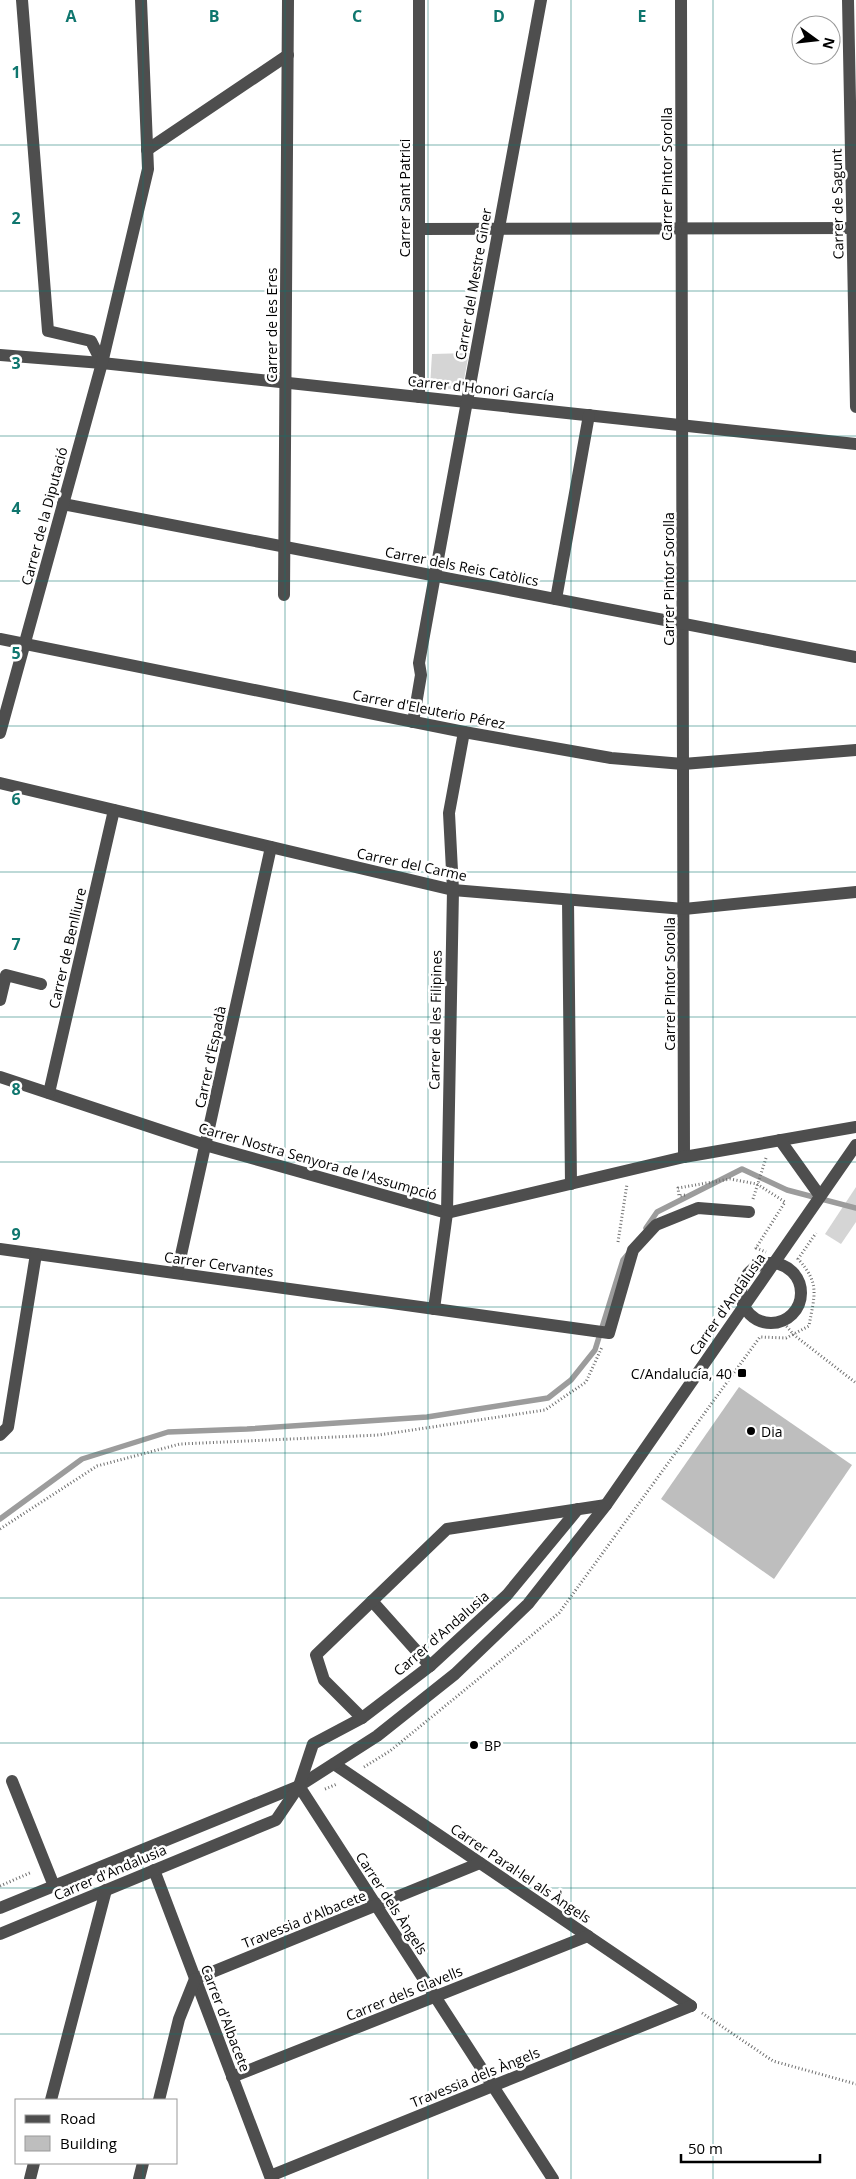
<svg xmlns="http://www.w3.org/2000/svg" width="856" height="2179" font-family="'Open Sans',sans-serif">
<style>
.green{fill:#d5d5d5}
.lines{fill:none;stroke-linecap:round;stroke-linejoin:round}
.stream{stroke:#9c9c9c;stroke-width:5.5}
.building{fill:#bebebe}
.path{stroke:#707070;stroke-width:3;stroke-dasharray:1 2.5;stroke-linecap:butt}
.minor{stroke:#4e4e4e;stroke-width:12}
.grid{fill:none;stroke:#0f766e;stroke-width:1;stroke-opacity:0.55}
.poi-dot{fill:#000;stroke:#fff;stroke-width:2}
.labels{text-anchor:middle;dominant-baseline:central;stroke-width:5;stroke-linejoin:round;paint-order:stroke}
.street-label{font-size:14px;fill:#000;stroke:#fff}
.poi-label{font-size:14px;fill:#000;stroke:#fff;text-anchor:start}
.grid-label{font-size:16px;text-anchor:middle;font-weight:bold;fill:#0f766e;stroke:#fff;stroke-width:5;stroke-linejoin:round;paint-order:stroke}
</style>
<rect width="100%" height="100%" fill="#fff"/>
<g class="green">
<polygon points="469,353 462,390 430,387 432,354"/>
<polygon points="856,1187 856,1222 841,1244 825,1234"/>
</g>
<g class="lines">
<g class="stream">
<polyline points="646,1228 657,1212 742,1169 787,1190 856,1208"/>
<polyline points="0,1519 82,1459 168,1432 247,1429 427,1417 548,1398 571,1380 595,1350 623,1260 628,1254"/>
</g>
</g>
<polygon class="building" points="739,1387 852,1465 774,1579 661,1499"/>
<g class="lines">
<g class="path">
<polyline points="685,1195 679,1196 678,1188 730,1179 757,1184 785,1202 756,1248 766,1252"/>
<polyline points="753,1199 766,1158"/>
<polyline points="618,1242 627,1184"/>
<polyline points="782,1321 794,1335 856,1383"/>
<polyline points="0,1529 97,1466 180,1444 379,1435 545,1410 586,1382 602,1347"/>
<path d="M364,1767L390,1751L559,1613L760,1337L786,1338L809,1326C814,1296 821,1284 798,1259L816,1233"/>
<polyline points="325,1789 337,1784"/>
<polyline points="0,1886 32,1872"/>
<polyline points="702,2013 773,2061 856,2084"/>
</g>
<g class="minor">
<polyline points="22,0 48,331 91,341 102,363"/>
<polyline points="419,0 419,397"/>
<polyline points="681,0 684,1157"/>
<polyline points="848,0 856,407"/>
<polyline points="147,150 288,55"/>
<polyline points="419,229 856,228"/>
<polyline points="0,355 102,363 856,444"/>
<polyline points="63,504 856,657"/>
<polyline points="284,595 288,0"/>
<polyline points="556,599 589,415"/>
<polyline points="0,639 464,732 611,758 683,764 856,750"/>
<polyline points="413,722 421,675 419,663 435,575 541,0"/>
<polyline points="0,733 102,363 148,169 141,0"/>
<polyline points="0,783 453,890 684,909 856,892"/>
<polyline points="568,900 571,1184"/>
<polyline points="0,1000 6,975 41,984"/>
<polyline points="0,1077 205,1145 447,1213 684,1157 856,1127"/>
<polyline points="49,1093 114,810"/>
<polyline points="780,1140 820,1196"/>
<polyline points="0,1249 609,1333 633,1250 656,1225 698,1208 749,1212"/>
<circle cx="771" cy="1293" r="30"/>
<polyline points="177,1273 271,847"/>
<polyline points="434,1309 447,1213 453,890 449,813 464,732"/>
<polyline points="0,1435 8,1427 36,1254"/>
<polyline points="372,1601 430,1666"/>
<polyline points="362,1718 324,1680 316,1655 447,1529 606,1505"/>
<polyline points="334,1764 691,2006"/>
<polyline points="12,1781 54,1886"/>
<polyline points="299,1786 553,2179"/>
<polyline points="154,1870 270,2176 691,2006"/>
<polyline points="0,1908 299,1786 377,1736 455,1674 528,1604 606,1505 856,1145"/>
<polyline points="0,1934 276,1820 299,1786 313,1744 362,1718 430,1666 507,1595 578,1509"/>
<polyline points="195,1979 480,1863"/>
<polyline points="232,2077 588,1936"/>
<polyline points="51,2100 106,1890"/>
<polyline points="159,2100 179,2019 195,1979"/>
<polyline points="30,2179 34,2163"/>
<polyline points="139,2179 143,2163"/>
</g>
</g>
<path class="grid" d="M143,0V2100M285,0V2179M428,0V2179M571,0V2179M713,0V2179M0,145H856M0,291H856M0,436H856M0,581H856M0,726H856M0,872H856M0,1017H856M0,1162H856M0,1307H856M0,1453H856M0,1598H856M0,1743H856M0,1888H856M0,2034H856M143,2163V2179"/>
<g class="poi-dot">
<rect x="737" y="1368" width="10" height="10" rx="2.5"/>
<circle cx="751" cy="1431" r="5"/>
<circle cx="474" cy="1745" r="5"/>
</g>
<g class="labels">
<g class="street-label">
<text transform="translate(666 174) rotate(-90)">Carrer Pintor Sorolla</text>
<text transform="translate(404 198) rotate(-90)">Carrer Sant Patrici</text>
<text transform="translate(837 204) rotate(-91)">Carrer de Sagunt</text>
<text transform="translate(473 284) rotate(-80)">Carrer del Mestre Giner</text>
<text transform="translate(271 325) rotate(-90)">Carrer de les Eres</text>
<text transform="translate(481 388) rotate(6)">Carrer d'Honori García</text>
<text transform="translate(44 516) rotate(-75)">Carrer de la Diputació</text>
<text transform="translate(462 566) rotate(11)">Carrer dels Reis Catòlics</text>
<text transform="translate(668 579) rotate(-90)">Carrer Pintor Sorolla</text>
<text transform="translate(429 709) rotate(11)">Carrer d'Eleuterio Pérez</text>
<text transform="translate(412 864) rotate(12)">Carrer del Carme</text>
<text transform="translate(67 948) rotate(-77)">Carrer de Benlliure</text>
<text transform="translate(669 984) rotate(-90)">Carrer Pintor Sorolla</text>
<text transform="translate(435 1020) rotate(-89)">Carrer de les Filipines</text>
<text transform="translate(210 1057) rotate(-78)">Carrer d'Espadà</text>
<text transform="translate(318 1161) rotate(16)">Carrer Nostra Senyora de l'Assumpció</text>
<text transform="translate(219 1264) rotate(8)">Carrer Cervantes</text>
<text transform="translate(727 1304) rotate(-55)">Carrer d'Andalusia</text>
<text transform="translate(441 1633) rotate(-41)">Carrer d'Andalusia</text>
<text transform="translate(110 1872) rotate(-23)">Carrer d'Andalusia</text>
<text transform="translate(521 1873) rotate(34)">Carrer Paral·lel als Àngels</text>
<text transform="translate(392 1903) rotate(57)">Carrer dels Àngels</text>
<text transform="translate(304 1919) rotate(-22)">Travessia d'Albacete</text>
<text transform="translate(404 1993) rotate(-22)">Carrer dels Clavells</text>
<text transform="translate(226 2018) rotate(69)">Carrer d'Albacete</text>
<text transform="translate(475 2077) rotate(-22)">Travessia dels Àngels</text>
</g>
<g class="poi-label">
<text x="732" y="1373" text-anchor="end">C/Andalucía, 40</text>
<text x="761" y="1431">Dia</text>
<text x="484" y="1745">BP</text>
</g>
</g>
<g class="grid-label">
<text x="71" y="22">A</text>
<text x="214" y="22">B</text>
<text x="357" y="22">C</text>
<text x="499" y="22">D</text>
<text x="642" y="22">E</text>
<text x="16" y="78">1</text>
<text x="16" y="224">2</text>
<text x="16" y="369">3</text>
<text x="16" y="514">4</text>
<text x="16" y="659">5</text>
<text x="16" y="805">6</text>
<text x="16" y="950">7</text>
<text x="16" y="1095">8</text>
<text x="16" y="1240">9</text>
</g>
<rect x="15" y="2099" width="162" height="65" fill="#ffffff" stroke="#999999"/>
<rect x="25" y="2115" width="25" height="8" fill="#4e4e4e" stroke="#999999"/>
<text x="60" y="2124" font-size="15" fill="#000000">Road</text>
<rect x="25" y="2136" width="25" height="15" fill="#bebebe" stroke="#999999"/>
<text x="60" y="2149" font-size="15" fill="#000000">Building</text>
<g transform="translate(816 40) rotate(105)"><circle r="24" fill="#ffffff" stroke="#999999"/>
<path d="M0-4L9 19L0 12L-9 19Z" fill="#000000"/>
<text y="-8" font-size="14" font-weight="bold" text-anchor="middle" fill="#000000">N</text>
</g>
<path d="M681 2154v8h139v-8" fill="none" stroke="#000000" stroke-width="2.5"/>
<text x="688" y="2154" font-size="15" fill="#000000" stroke="#ffffff" stroke-width="4" paint-order="stroke">50 m</text>
</svg>
